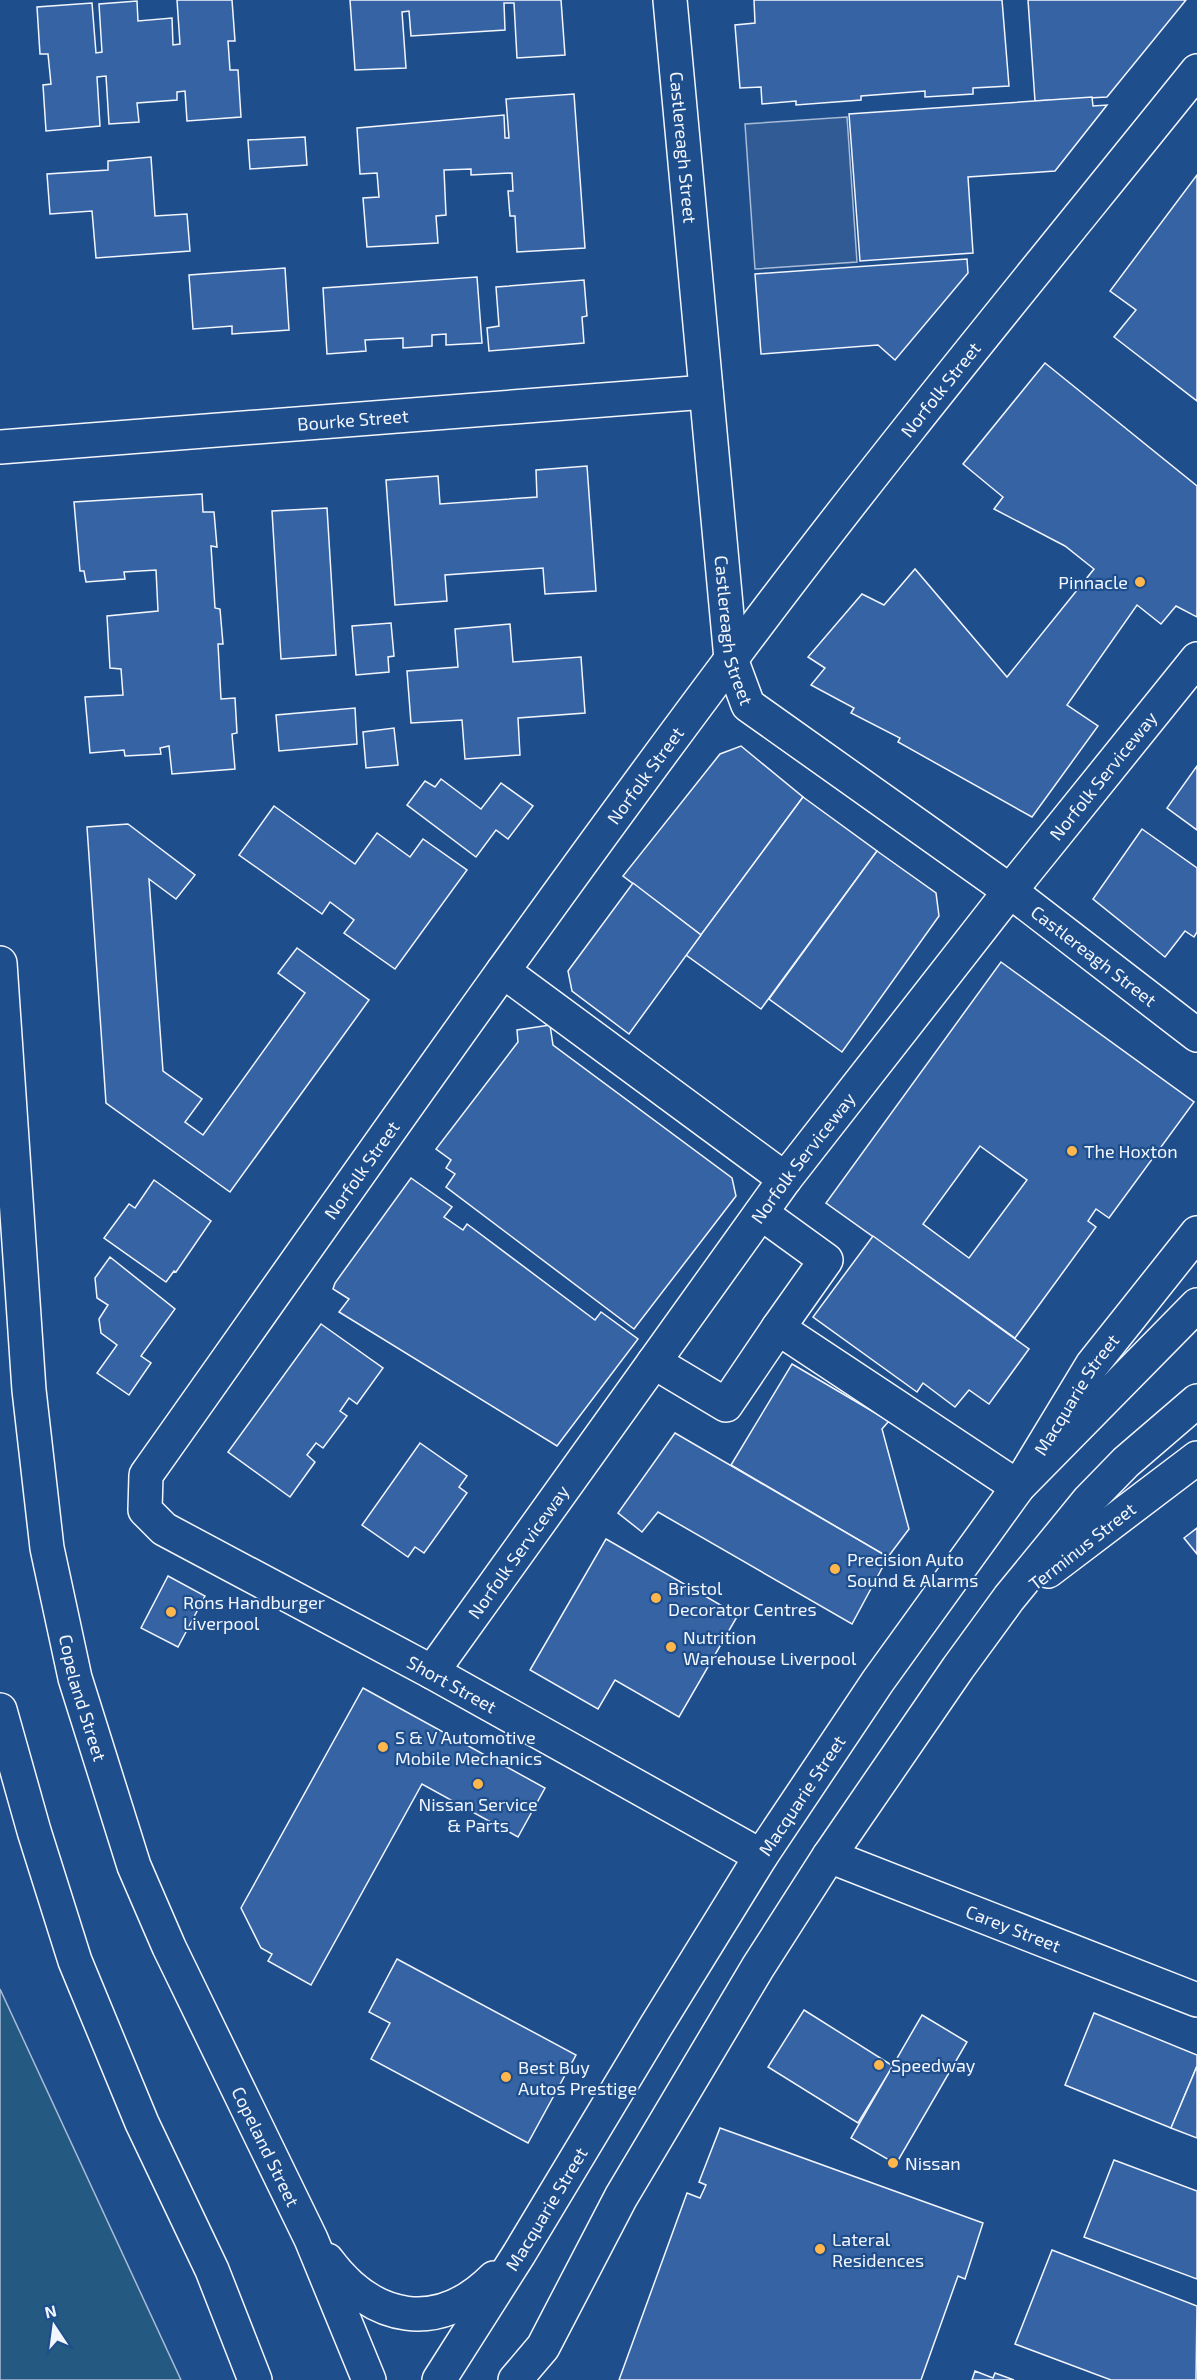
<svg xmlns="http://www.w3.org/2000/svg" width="1197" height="2380" font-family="'Exo 2',sans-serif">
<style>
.green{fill:#245a82;stroke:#a8bbd7;stroke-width:1.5}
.parking{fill:#305b95;stroke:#a8bbd7;stroke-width:1.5}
.building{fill:#3563a3;stroke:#f2f6ff;stroke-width:1.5;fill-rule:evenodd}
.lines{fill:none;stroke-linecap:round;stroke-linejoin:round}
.minor-casing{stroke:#f2f6ff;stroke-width:36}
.highway-casing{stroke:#f2f6ff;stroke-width:36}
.minor{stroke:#1f4e8c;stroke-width:33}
.highway{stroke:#1f4e8c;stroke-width:33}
.poi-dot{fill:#ffb74d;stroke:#1f4e8c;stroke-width:2}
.labels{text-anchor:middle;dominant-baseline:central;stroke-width:4.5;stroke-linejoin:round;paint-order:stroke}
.street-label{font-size:18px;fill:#f2f6ff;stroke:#1f4e8c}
.poi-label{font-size:18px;fill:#f2f6ff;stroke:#1f4e8c;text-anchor:start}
</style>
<rect width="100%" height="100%" fill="#1f4e8c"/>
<polygon class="green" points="0,1989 181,2380 0,2380"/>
<polygon class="parking" points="847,117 857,262 755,269 745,124"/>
<g class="building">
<polygon points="177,0 232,0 235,41 228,41 230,70 238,70 241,117 187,121 185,91 177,92 177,100 137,103 139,122 109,124 106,76 97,77 100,126 46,131 43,85 51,84 48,54 40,54 37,7 92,3 96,53 102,52 99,4 137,1 138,21 172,18 173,45 180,44"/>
<polygon points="350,0 561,0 565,55 517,58 514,3 504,3 505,30 411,36 409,11 402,12 406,68 355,70"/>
<polygon points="754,0 1002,0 1009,86 973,88 973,94 925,97 925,91 861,96 861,100 796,105 796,101 762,104 761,87 740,88 735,25 755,23"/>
<polygon points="1028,0 1186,0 1107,97 1035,101"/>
<polygon points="574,94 585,248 517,252 515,216 510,216 508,191 513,191 512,173 471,175 471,169 444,170 446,215 436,216 438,243 367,247 363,198 379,197 377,173 360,174 357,128 504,115 505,138 509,138 506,99"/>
<polygon points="1092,97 1093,106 1107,105 1055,171 968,177 973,253 860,261 849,114"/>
<polygon points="305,137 307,165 250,169 248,140"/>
<polygon points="151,157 155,216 187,214 190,251 96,258 92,211 50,214 47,174 108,170 108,161"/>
<polygon points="1197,175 1197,401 1114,337 1136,310 1110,291"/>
<polygon points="967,259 968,273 895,360 878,345 761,354 755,274"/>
<polygon points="285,268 289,330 232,334 232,326 193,329 189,275"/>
<polygon points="477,277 482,343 446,345 446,334 432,335 432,346 403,348 403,338 365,340 366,351 327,354 323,288"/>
<polygon points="584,280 587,316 582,317 584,343 489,351 487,328 499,326 496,287"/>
<polygon points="1045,363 1197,486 1197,617 1176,606 1161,624 1137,605 1067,705 1098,726 1032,817 898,742 900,738 851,713 854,708 811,685 825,668 808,657 862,594 884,605 915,569 1007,677 1094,569 1065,546 994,509 1003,497 963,464"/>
<polygon points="587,466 596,591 545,594 543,568 445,575 447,601 395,605 386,480 438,476 440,504 537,497 536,470"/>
<polygon points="202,494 203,512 214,512 217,547 211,546 215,608 220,609 223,644 218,644 221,699 235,698 237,733 232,734 235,769 172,774 169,746 160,748 161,754 125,756 124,750 90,753 85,697 123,695 121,669 110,668 107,616 158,611 156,570 124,572 125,579 86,582 84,571 80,571 74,502"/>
<polygon points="327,508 336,655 281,659 272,511"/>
<polygon points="391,623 394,656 388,657 389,672 356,675 352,626"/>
<polygon points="510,624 513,662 581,657 585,713 518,718 520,755 465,759 462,720 411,723 407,671 458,667 455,629"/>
<polygon points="355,708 357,744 279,751 276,715"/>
<polygon points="394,728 398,765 366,768 363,732"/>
<polygon points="741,746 803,797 701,935 623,876 720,754"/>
<polygon points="1197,766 1197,830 1167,808"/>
<polygon points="441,779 481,809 501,783 533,806 508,839 496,830 476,857 407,805 425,781 435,787"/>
<polygon points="803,797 877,851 761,1009 686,955"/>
<polygon points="274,806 355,864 377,833 410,857 423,839 467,870 395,969 344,933 354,920 330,902 322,914 239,855"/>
<polygon points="128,824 195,875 176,899 149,879 163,1071 202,1099 185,1122 203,1135 305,993 278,973 297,948 369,1000 230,1192 106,1103 87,827"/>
<polygon points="1142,829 1197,868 1197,932 1194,937 1185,931 1165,957 1093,899"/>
<polygon points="877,851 936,893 939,916 842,1052 769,999"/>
<polygon points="633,883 701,935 629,1034 572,991 568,971"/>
<path d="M1001,962L1194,1102L1109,1218L1096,1209L1088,1221L1096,1227L1015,1338L826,1203ZM980,1146L1027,1180L969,1258L923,1224Z"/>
<polygon points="550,1025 553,1045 732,1178 736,1196 634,1329 446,1187 455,1174 446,1168 451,1160 436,1149 518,1042 517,1030"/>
<polygon points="411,1178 452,1207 444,1217 463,1230 467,1224 595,1320 601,1312 638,1339 557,1446 339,1312 349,1299 333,1289 335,1283"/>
<polygon points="154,1180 211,1221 176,1272 174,1271 166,1282 104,1238 129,1204 135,1208"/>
<polygon points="873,1236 1029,1349 989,1404 969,1390 955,1407 923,1383 917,1392 813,1317"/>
<polygon points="110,1257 175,1309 141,1356 151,1363 129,1395 97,1373 117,1345 101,1333 99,1319 108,1305 97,1298 95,1278"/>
<polygon points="321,1324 383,1368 357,1404 349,1398 340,1411 347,1416 323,1448 316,1443 307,1455 315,1462 290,1497 228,1452"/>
<polygon points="792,1364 889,1421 882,1429 909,1529 888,1557 731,1465"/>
<polygon points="675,1433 888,1557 852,1624 658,1512 642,1532 618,1513"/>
<polygon points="420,1443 467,1476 459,1487 467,1493 424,1553 415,1547 408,1557 362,1525"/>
<polygon points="1197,1528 1197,1554 1184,1538"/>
<polygon points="606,1539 738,1615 679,1717 615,1680 598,1709 530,1670"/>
<polygon points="168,1576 205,1596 178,1647 141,1628"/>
<polygon points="363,1688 545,1788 518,1837 422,1784 311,1985 268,1961 272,1954 261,1948 241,1908"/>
<polygon points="397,1959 576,2055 528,2143 371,2059 390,2023 369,2012"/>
<polygon points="804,2010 893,2066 858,2123 768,2067"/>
<polygon points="1094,2013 1197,2055 1197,2066 1171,2128 1065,2085"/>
<polygon points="922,2015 967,2042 896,2164 851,2138"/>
<polygon points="1197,2066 1197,2138 1171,2128"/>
<polygon points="720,2128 983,2223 965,2279 958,2276 921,2380 619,2380 687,2193 700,2198 706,2185 699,2182"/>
<polygon points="1114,2160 1197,2191 1197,2279 1084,2237"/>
<polygon points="1052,2250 1197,2306 1196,2380 1111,2380 1015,2344"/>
<polygon points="975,2371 993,2378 995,2373 1014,2380 972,2380"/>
</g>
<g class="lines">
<g class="minor-casing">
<g id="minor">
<path id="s1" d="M670,0L731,659L748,705L1010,891L1197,1035"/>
<path id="s2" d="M0,447L706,392"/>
<polyline points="503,971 785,1179"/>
<polyline points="761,1213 826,1260 778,1328"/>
<path id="s3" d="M654,1362L726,1405L778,1328L1018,1487L1092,1365L1197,1233"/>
<path id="s4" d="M432,1672L785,1179L1010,891L1197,659"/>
<path id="s5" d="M761,1856L432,1672L164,1529L145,1510L146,1475C340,1201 531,926 732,658C881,458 1041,265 1197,71"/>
<path id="s6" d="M829,1856L1197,2000"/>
</g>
</g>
<g class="highway-casing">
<g id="highway">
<path id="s7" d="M0,963L29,1390L47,1548L75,1678L134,1866L169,1947L311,2239L369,2380"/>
<polyline points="1048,1571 1197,1458"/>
<polyline points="0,1710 34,1831 75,1961 142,2123 212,2270 255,2380"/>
<path d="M327,2260C373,2322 438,2334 494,2278"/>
<path id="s8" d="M439,2380L519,2254L656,2026L761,1856L878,1681L1018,1487L1197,1305"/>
<polyline points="515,2380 543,2347 621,2197 758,1967 829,1856 958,1668 1009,1598 1089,1500 1126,1462 1197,1401"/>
</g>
</g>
<use href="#minor" class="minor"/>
<use href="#highway" class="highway"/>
</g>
<g class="poi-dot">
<circle cx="1140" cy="582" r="6"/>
<circle cx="1072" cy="1151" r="6"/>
<circle cx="835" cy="1569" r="6"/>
<circle cx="656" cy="1598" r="6"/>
<circle cx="171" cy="1612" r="6"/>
<circle cx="671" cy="1647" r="6"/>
<circle cx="383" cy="1747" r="6"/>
<circle cx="478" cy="1784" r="6"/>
<circle cx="879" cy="2065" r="6"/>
<circle cx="506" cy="2077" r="6"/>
<circle cx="893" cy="2163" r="6"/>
<circle cx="820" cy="2249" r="6"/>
</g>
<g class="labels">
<g class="street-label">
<text stroke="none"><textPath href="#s1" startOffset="148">Castlereagh Street</textPath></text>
<text stroke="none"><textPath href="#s5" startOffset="2088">Norfolk Street</textPath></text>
<text stroke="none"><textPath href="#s2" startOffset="354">Bourke Street</textPath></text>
<text stroke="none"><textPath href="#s1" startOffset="634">Castlereagh Street</textPath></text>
<text stroke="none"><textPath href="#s5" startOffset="1602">Norfolk Street</textPath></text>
<text stroke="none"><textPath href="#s4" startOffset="1120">Norfolk Serviceway</textPath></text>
<text stroke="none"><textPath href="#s1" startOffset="1138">Castlereagh Street</textPath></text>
<text stroke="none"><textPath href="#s4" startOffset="634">Norfolk Serviceway</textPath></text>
<text stroke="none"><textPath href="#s5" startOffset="1116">Norfolk Street</textPath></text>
<text stroke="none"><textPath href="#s3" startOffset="574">Macquarie Street</textPath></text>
<text transform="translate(1082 1546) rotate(-38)">Terminus Street</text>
<text stroke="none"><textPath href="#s4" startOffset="148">Norfolk Serviceway</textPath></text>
<text transform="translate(452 1684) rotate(29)">Short Street</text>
<text stroke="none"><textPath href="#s7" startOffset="741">Copeland Street</textPath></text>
<text stroke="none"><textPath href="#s8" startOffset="688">Macquarie Street</textPath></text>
<text stroke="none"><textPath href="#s6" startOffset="198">Carey Street</textPath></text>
<text stroke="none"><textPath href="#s7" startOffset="1227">Copeland Street</textPath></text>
<text stroke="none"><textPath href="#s8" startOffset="202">Macquarie Street</textPath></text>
</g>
<g class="poi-label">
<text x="1128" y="582" text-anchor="end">Pinnacle</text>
<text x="1084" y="1151">The Hoxton</text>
<text x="847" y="1559">Precision Auto<tspan x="847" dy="21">Sound &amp; Alarms</tspan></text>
<text x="668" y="1588">Bristol<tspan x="668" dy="21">Decorator Centres</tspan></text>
<text x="183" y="1602">Rons Handburger<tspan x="183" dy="21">Liverpool</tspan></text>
<text x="683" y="1637">Nutrition<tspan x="683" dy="21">Warehouse Liverpool</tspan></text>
<text x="395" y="1737">S &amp; V Automotive<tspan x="395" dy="21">Mobile Mechanics</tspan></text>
<text x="478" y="1804" text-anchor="middle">Nissan Service<tspan x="478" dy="21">&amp; Parts</tspan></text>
<text x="891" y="2065">Speedway</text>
<text x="518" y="2067">Best Buy<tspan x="518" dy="21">Autos Prestige</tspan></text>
<text x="905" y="2163">Nissan</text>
<text x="832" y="2239">Lateral<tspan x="832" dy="21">Residences</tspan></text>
</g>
</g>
<g transform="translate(54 2326) rotate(347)" stroke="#1f4e8c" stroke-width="4.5" paint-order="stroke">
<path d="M0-4.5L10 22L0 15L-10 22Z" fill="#f2f6ff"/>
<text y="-9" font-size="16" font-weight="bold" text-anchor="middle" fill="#f2f6ff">N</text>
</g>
</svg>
